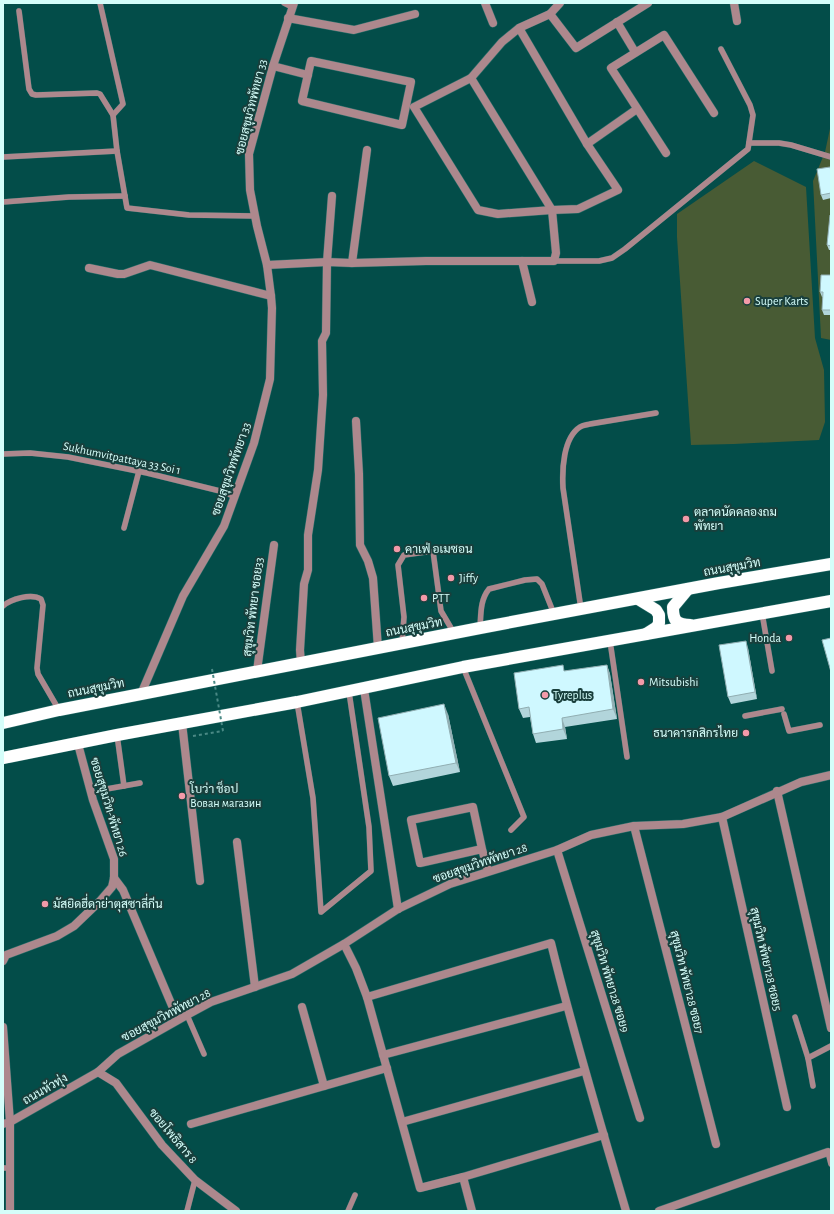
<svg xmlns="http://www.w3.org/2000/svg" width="834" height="1214" font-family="'Alegreya Sans',Sarabun,sans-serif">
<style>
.green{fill:#485b34}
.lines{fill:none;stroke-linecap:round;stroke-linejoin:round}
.lane-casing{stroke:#296d69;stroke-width:6}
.street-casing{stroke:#296d69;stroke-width:9}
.highway-casing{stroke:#296d69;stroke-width:13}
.path{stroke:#4a8985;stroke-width:2;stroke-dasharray:3 3;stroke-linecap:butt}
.lane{stroke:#ad888d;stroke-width:5.5}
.street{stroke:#ad888d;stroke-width:8}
.highway{stroke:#fff;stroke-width:12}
.path-bridge{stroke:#4a8985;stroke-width:2;stroke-dasharray:3 3;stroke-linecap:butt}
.wall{fill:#b2d5db}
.shaded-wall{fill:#91aeb2}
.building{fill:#cff8ff;stroke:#91aeb2}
.poi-dot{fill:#f39aa9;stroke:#193f3c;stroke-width:1.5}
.labels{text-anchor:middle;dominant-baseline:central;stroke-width:4;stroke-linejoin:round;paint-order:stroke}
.street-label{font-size:12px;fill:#d5fefa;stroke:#193f3c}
.poi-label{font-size:12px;fill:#d5fefa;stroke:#193f3c;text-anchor:start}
</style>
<rect width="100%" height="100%" fill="#034d49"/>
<g class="green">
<polygon points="831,124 831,340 821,338 813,181 825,152"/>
<polygon points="754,161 806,187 815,338 824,370 825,422 819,440 734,444 691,445 677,237 677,214"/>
</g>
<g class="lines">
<g class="lane-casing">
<g id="lane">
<polyline points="100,3 123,104 113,115 117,151 127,208 189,215 255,216"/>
<polyline points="284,3 292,7"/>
<polyline points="19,11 29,89 32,94 36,95 97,93 100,94 113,115"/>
<polyline points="749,143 779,143 791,145 831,157"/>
<polyline points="3,157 117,151"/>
<polyline points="3,202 69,197 125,196"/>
<polyline points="554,261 599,261 612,258 625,249 748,149 753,115 750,105 721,49"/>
<polyline points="3,454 30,453 68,457 147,473 224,492 235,497"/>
<polyline points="124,528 139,471"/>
<path d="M3,606C11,599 31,593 41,599L43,605L37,668L38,674L59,710"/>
<path d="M581,609L563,488C562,470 563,438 580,427C583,425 587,425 590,424L656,413"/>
<polyline points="762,613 772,671"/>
<path d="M480,628C481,614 480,600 489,589L525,580L537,579L542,584L554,614"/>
<polyline points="610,641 627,757"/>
<polyline points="402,643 404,617 398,565 404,555 433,551 441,611 454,633"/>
<polyline points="463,667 524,817 511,830"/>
<polyline points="297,702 313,798 321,912 371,871 369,827 349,692"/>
<polyline points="784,714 789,731 820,725"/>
<polyline points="745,716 782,709"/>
<polyline points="117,735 124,786"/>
<polyline points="101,790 140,783"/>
<polyline points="187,1015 204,1054"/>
<polyline points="795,1017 808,1058 813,1086"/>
<polyline points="808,1058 831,1046"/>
<polyline points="828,1152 831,1164"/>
<polyline points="3,1168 10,1168"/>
<polyline points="187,1211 195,1180"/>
<polyline points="348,1211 355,1195"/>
</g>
</g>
<g class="street-casing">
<g id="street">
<polyline points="485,3 493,23"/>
<polyline points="734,3 737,21"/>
<polyline points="550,14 576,48 648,3"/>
<polyline points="288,18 354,30 415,14"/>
<polyline points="617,22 635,52"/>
<polyline points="519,28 587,144 618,190 578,209 552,210 498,214 478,210 414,107 471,78 502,42 519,28 550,14 560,3"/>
<polygon points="311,61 411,82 402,125 302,101"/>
<polyline points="273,66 308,75"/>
<polyline points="587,144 637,109"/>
<polyline points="666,153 611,68 664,35 714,113"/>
<polyline points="522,261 532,302"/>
<polyline points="352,263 367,150"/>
<polyline points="267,265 327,262 352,263 426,261 554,261 556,253 552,210 471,78"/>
<polyline points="89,268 118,274 124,274 150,265 271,296"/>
<polyline points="356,421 359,474 360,545 368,561 373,578 378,648"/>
<polyline points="301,663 300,650 304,584 308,570 308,535 318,470 323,395 322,341 326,333 327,262 332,196"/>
<polyline points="257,671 274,545"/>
<polyline points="364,689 398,909"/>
<polyline points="141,694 183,596 224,526 254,443 270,379 272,308 271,296 267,265 257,226 250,190 249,154 273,66 294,3"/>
<polyline points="182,723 200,881"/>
<polyline points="777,791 831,1028"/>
<polyline points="722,817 787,1107"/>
<polyline points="634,826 716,1144"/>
<polyline points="237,842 255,987"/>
<polyline points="482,849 420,863 411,820 473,807 482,849 488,871"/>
<polyline points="557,850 640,1118"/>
<polyline points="114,878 123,890 173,1008"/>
<polyline points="344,944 356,968 367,997 420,1188 463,1177 604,1135"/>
<polyline points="3,961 6,955 57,936 74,926 100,901 112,887 114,878 114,859 93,800 78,744"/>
<path d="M367,997L551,943C573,1033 600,1122 626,1211"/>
<polyline points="302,1007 324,1086"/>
<polyline points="3,1027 10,1122 10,1211"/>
<polyline points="383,1055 566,1006"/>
<polyline points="98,1072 116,1083 162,1145 195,1180 236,1211"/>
<polyline points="402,1122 584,1071"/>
<polyline points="3,1124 10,1122 98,1072 118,1054 187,1015 211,1002 292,974 344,944 398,909 450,884 557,850 591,835 634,826 683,824 722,817 801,782 831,775"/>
<polyline points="191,1124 387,1068"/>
<polyline points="463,1177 472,1211"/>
<polyline points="659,1211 828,1152"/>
</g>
</g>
<g class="highway-casing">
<g id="highway">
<path d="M688,589L673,607C673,621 676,624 690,625"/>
<polyline points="638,599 656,610 659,615 659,623 657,627 646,634"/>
<polyline points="3,723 59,710 480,628 719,583 831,564"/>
<polyline points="3,758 117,735 297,702 463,667 831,601"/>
</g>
</g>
<polyline class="path" points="193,736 223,731"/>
<use href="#lane" class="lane"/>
<use href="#street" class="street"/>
<use href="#highway" class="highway"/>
<polyline class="path-bridge" points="212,669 223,731"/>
</g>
<g class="wall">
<polygon points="831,169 831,198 823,200 821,195"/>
<polygon points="831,215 831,250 829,250 827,245"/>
<polygon points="831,275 831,315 824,315 822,310 823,297 822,297 820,292"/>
<polygon points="748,648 757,699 731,704 728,697"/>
<polygon points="607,665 610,674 617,719 565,727 567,739 536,743 533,734 530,717 523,718 519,709 565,671"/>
<polygon points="448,714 460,772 393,786 389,776"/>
</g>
<g class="shaded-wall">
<polygon points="746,641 748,648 757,699 755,692"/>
<polygon points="607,665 610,674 617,719 613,709"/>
<polygon points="444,704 448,714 460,772 456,763"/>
<polygon points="562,718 565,727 567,739 563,729"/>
</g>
<g class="building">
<polygon points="830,167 831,171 831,193 821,195 817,169"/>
<polygon points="830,215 831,215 831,246 827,245"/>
<polygon points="821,275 831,275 831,310 822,310 823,292 820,292"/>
<polygon points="831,638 831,672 822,640"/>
<polygon points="746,641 755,692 728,697 719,645"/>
<polygon points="563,665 564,671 607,665 613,709 562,718 563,729 533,734 529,707 519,709 514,673"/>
<polygon points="444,704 456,763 389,776 378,718"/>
</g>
<g class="poi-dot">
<circle cx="747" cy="301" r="4"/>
<circle cx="686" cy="519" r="4"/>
<circle cx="397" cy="549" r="4"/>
<circle cx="451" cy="578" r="4"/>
<circle cx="424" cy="598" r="4"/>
<circle cx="789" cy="638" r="4"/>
<circle cx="641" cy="682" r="4"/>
<circle cx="545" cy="695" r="4"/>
<circle cx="746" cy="733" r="4"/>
<circle cx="182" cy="796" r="4"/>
<circle cx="45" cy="904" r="4"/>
</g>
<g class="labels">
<g class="street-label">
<text transform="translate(251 107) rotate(-76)">ซอยสุขุมวิทพัทยา 33</text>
<text transform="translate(122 458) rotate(12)">Sukhumvitpattaya 33 Soi 1</text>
<text transform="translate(231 469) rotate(-71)">ซอยสุขุมวิทพัทยา 33</text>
<text transform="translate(732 567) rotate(-10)">ถนนสุขุมวิท</text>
<text transform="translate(253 607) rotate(-83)">สุขุมวิท พัทยา ซอย33</text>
<text transform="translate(414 627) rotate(-11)">ถนนสุขุมวิท</text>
<text transform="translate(96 688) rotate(-11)">ถนนสุขุมวิท</text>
<text transform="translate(109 807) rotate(73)">ซอยสุขุมวิท-พัทยา 26</text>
<text transform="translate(480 863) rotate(-19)">ซอยสุขุมวิทพัทยา 28</text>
<text transform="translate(766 959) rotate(77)">สุขุมวิท พัทยา28 ซอย5</text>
<text transform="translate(610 981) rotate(73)">สุขุมวิท พัทยา28 ซอย9</text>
<text transform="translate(687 982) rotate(76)">สุขุมวิท พัทยา28 ซอย7</text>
<text transform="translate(166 1015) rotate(-28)">ซอยสุขุมวิทพัทยา 28</text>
<text transform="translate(45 1089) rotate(-30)">ถนนหัวทุ่ง</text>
<text transform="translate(173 1136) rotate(50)">ซอยโพธิสาร 8</text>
</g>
<g class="poi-label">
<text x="755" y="301">Super Karts</text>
<text x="694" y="512">ตลาดนัดคลองถม<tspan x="694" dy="14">พัทยา</tspan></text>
<text x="405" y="549">คาเฟ่ อเมซอน</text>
<text x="459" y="578">Jiffy</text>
<text x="432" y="598">PTT</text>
<text x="781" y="638" text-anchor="end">Honda</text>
<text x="649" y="682">Mitsubishi</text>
<text x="553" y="695">Tyreplus</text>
<text x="738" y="733" text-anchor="end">ธนาคารกสิกรไทย</text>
<text x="190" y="789">โบว่า ช็อป<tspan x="190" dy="14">Вован магазин</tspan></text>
<text x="53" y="904">มัสยิดฮี่ดาย่าตุสซาลี่กีน</text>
</g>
</g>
<rect width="834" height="1214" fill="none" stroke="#d5fefa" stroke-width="8"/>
</svg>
